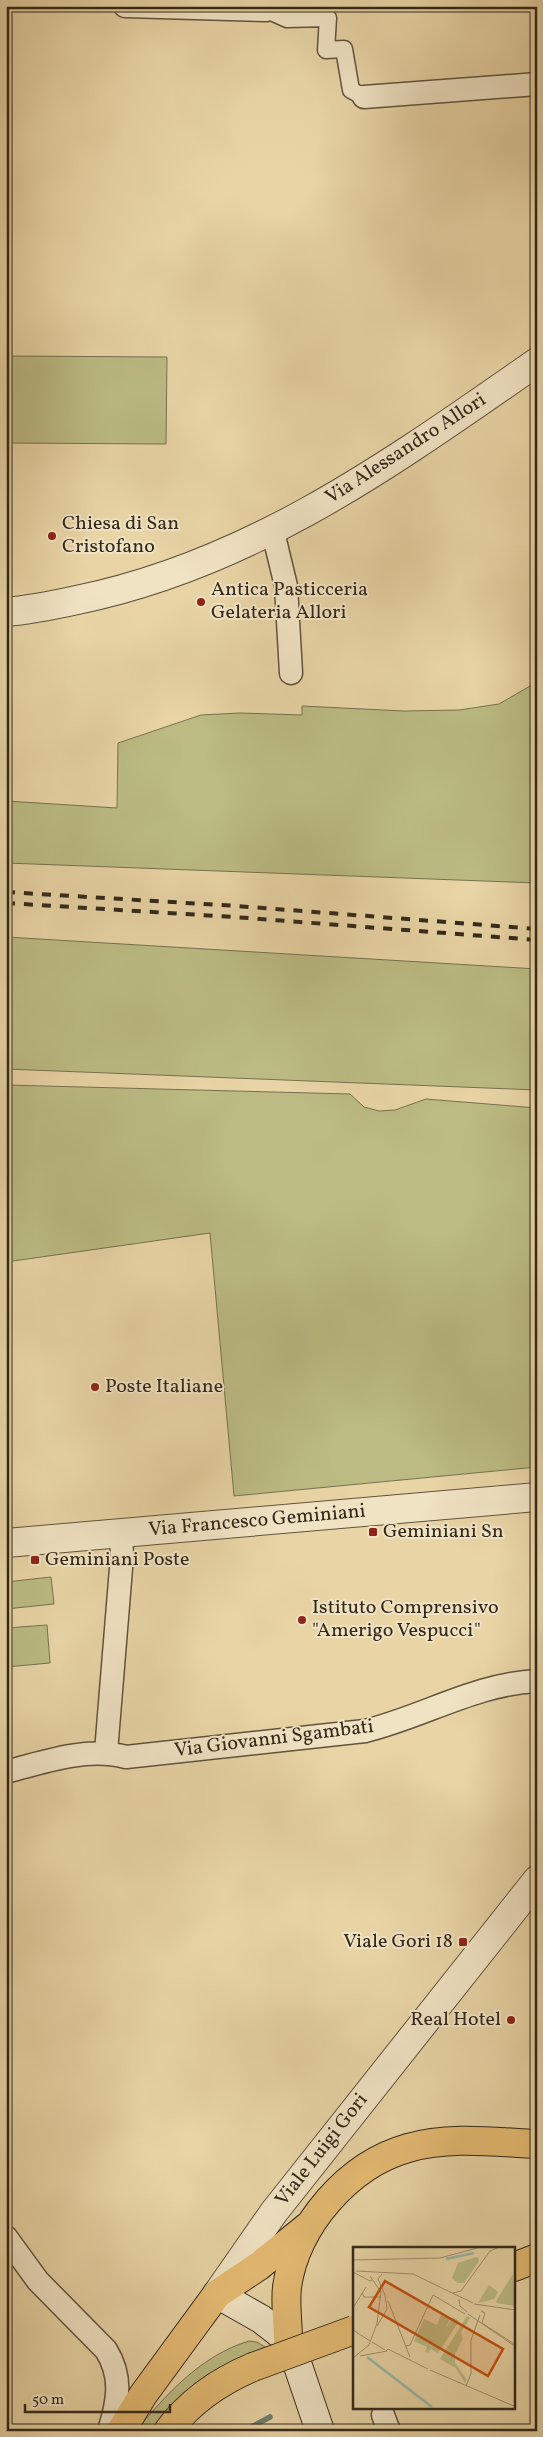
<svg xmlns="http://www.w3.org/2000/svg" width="543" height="2437" font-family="Vollkorn,serif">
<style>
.green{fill:#bbbb83;stroke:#77724e}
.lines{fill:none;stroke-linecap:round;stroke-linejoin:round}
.stream{stroke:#707e6d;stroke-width:5.5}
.pedestrian-casing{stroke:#60533d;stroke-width:19}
.minor-casing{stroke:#60533d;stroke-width:25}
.tertiary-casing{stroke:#60533d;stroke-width:30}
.secondary-casing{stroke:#33281a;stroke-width:30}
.primary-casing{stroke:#33281a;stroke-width:30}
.trunk-casing{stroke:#33281a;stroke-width:30}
.pedestrian{stroke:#f0e3c4;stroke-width:16}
.minor{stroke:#f0e3c4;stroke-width:22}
.tertiary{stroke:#f0e3c4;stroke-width:28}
.secondary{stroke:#f0e3c4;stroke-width:28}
.primary{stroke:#e4ba72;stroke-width:28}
.trunk{stroke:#e4ba72;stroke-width:28}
.rail{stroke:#33281a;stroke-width:4;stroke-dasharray:9 9;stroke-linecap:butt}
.trunk-bridge-casing{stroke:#33281a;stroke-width:30;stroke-linecap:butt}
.trunk-bridge{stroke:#e4ba72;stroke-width:28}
.poi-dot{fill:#8f2418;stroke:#f0e3c4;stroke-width:2}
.labels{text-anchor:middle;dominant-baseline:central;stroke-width:4;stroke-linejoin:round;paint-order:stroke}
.street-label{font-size:20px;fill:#33281a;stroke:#f0e3c4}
.poi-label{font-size:20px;fill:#33281a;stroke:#f0e3c4;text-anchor:start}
.inset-river{fill:none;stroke:#98b8a4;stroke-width:2.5}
.inset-road{fill:none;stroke:#a08f6d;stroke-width:1}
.view{fill:#c44f0f;fill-opacity:0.15;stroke:#c44f0f;stroke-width:2.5}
.inset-edge{fill:none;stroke:#33281a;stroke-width:2.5}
</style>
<rect width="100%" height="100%" fill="#e8d4a5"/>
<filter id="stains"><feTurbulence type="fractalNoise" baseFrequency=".004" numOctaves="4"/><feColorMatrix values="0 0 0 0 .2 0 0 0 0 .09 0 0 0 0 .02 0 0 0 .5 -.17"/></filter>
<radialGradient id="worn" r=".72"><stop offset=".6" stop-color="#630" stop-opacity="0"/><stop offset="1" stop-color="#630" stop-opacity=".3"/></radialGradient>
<g class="green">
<polygon points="6,356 167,357 166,444 6,443"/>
<polygon points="537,682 537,883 6,863 6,801 117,808 118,743 201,715 240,713 302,715 302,706 404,711 459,710 499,704"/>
<polygon points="6,937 537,969 537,1090 6,1069"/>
<polygon points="6,1085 350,1094 364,1107 379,1111 395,1110 426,1099 537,1108 537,1467 234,1496 210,1233 6,1262"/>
<polygon points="51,1577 54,1604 6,1609 6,1582"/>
<polygon points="47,1625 50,1663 6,1667 6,1628"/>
<path d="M249,2341L257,2342L265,2347L215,2370L169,2411L152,2431H136C166,2394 202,2355 249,2341Z"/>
</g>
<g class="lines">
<polyline class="stream" points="244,2431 270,2417"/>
<g class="pedestrian-casing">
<polyline id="pedestrian" points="267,10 287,19 328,18 326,50 344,49 351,90 364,97"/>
</g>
<g class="minor-casing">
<g id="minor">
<polyline points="125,6 267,10 267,6"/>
<polyline points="364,97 537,84"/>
<polyline points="273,532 286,586 291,673"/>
<polyline points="106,1752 122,1556 121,1532"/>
<path d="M6,1772C46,1761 86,1747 126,1757L365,1731C423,1717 475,1684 537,1681"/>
<path d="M6,2237L38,2281L106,2350C123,2377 118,2402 109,2431"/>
<polyline points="383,2415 389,2431"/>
</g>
</g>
<g class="tertiary-casing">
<g id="tertiary">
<path d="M6,612C30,610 54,605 77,600C253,564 393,462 537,362"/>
<polyline points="6,1543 537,1497"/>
<polyline points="217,2294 274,2212 537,1880"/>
</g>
</g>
<g class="secondary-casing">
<g id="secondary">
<polyline points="217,2294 261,2319 288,2340"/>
<polyline points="297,2363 320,2431"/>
</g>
</g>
<g class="primary-casing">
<polyline id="primary" points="121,2431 143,2395 217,2294"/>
</g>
<g class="trunk-casing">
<g id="trunk">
<polyline points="514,2267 537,2258"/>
<polyline points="217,2294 259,2266 307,2227"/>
<path d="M288,2340C288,2323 285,2304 287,2287C296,2225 348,2165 408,2148C449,2136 495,2142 537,2144"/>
<path d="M168,2431C190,2401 220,2381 253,2367"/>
</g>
</g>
<use href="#pedestrian" class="pedestrian"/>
<use href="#minor" class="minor"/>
<use href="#tertiary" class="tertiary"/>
<use href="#secondary" class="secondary"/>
<use href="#primary" class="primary"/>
<use href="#trunk" class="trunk"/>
<g class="rail">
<polyline points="6,892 237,906 537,929"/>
<polyline points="6,903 234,917 537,940"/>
</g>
<g class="trunk-bridge-casing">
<polyline id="trunk-bridge" points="253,2367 354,2330"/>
</g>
<use href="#trunk-bridge" class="trunk-bridge"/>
</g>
<g class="poi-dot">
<circle cx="52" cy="536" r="5"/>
<circle cx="201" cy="602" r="5"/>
<circle cx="95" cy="1387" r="5"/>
<rect x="368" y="1527" width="10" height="10" rx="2.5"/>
<rect x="30" y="1555" width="10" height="10" rx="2.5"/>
<circle cx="302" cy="1620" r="5"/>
<rect x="458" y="1937" width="10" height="10" rx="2.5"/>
<circle cx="511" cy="2020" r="5"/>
</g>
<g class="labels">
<g class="street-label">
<text transform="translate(406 449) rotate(-33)">Via Alessandro Allori</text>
<text transform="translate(257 1521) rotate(-5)">Via Francesco Geminiani</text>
<text transform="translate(274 1739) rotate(-7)">Via Giovanni Sgambati</text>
<text transform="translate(322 2150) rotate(-52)">Viale Luigi Gori</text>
</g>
<g class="poi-label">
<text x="62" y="524">Chiesa di San<tspan x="62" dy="23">Cristofano</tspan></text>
<text x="211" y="590">Antica Pasticceria<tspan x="211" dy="23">Gelateria Allori</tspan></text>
<text x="105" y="1387">Poste Italiane</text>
<text x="383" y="1532">Geminiani Sn</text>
<text x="45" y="1560">Geminiani Poste</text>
<text x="312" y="1608">Istituto Comprensivo<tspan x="312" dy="23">"Amerigo Vespucci"</tspan></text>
<text x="453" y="1942" text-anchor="end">Viale Gori 18</text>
<text x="501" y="2020" text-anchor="end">Real Hotel</text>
</g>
</g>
<g transform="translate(353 2247)">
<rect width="162" height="162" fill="#e8d4a5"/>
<path d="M123,10L126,11L125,16L111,36H105L99,31L105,16ZM160,27L162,59L144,56L143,54ZM136,38L145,45L141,52L125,56ZM89,65L97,72L92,82L100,70L106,74L85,106L78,102L87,89L75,106L72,104L74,100L61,94L71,72L84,78ZM114,69L117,71L108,85L110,92L102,107V116L114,133L112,136L103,121L87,112Z" fill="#bbbb83"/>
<path class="inset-river" d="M93,12L121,6M14,110L79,160"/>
<path class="inset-road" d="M0,13L87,11L128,0M3,24L60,27L120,56M0,25L17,34L19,33M29,27L25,32L32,48M9,46L11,50H27M100,46L108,44L137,4L146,0M106,52L107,59L114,65M35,54L57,110M121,57L163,63M0,61L13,40M128,64L132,66L129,76L163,98M115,67L163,100M24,79L34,62L32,48M0,83L17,94M19,95L32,103M53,99L57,98L80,48L112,67M33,104L35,102L75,122M7,109L34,104M0,111L16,98L24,76L28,45L17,29M77,123L163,160M113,139L118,127V93L127,68"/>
<path class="view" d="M32,34L150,102L135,129L16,60Z"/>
<rect width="162" height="162" class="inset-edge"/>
</g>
<rect width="543" height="2437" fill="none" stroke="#e8d4a5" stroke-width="25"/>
<rect x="8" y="8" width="528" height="2422" fill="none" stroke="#33281a" stroke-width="2.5"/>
<rect x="12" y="12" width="518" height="2412" fill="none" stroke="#33281a"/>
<path d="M25 2404v8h145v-8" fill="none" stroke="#33281a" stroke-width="2.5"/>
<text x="32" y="2404" font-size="15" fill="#33281a" stroke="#f0e3c4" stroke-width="4" paint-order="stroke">50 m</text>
<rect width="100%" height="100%" filter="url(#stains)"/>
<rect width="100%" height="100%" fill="url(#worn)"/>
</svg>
